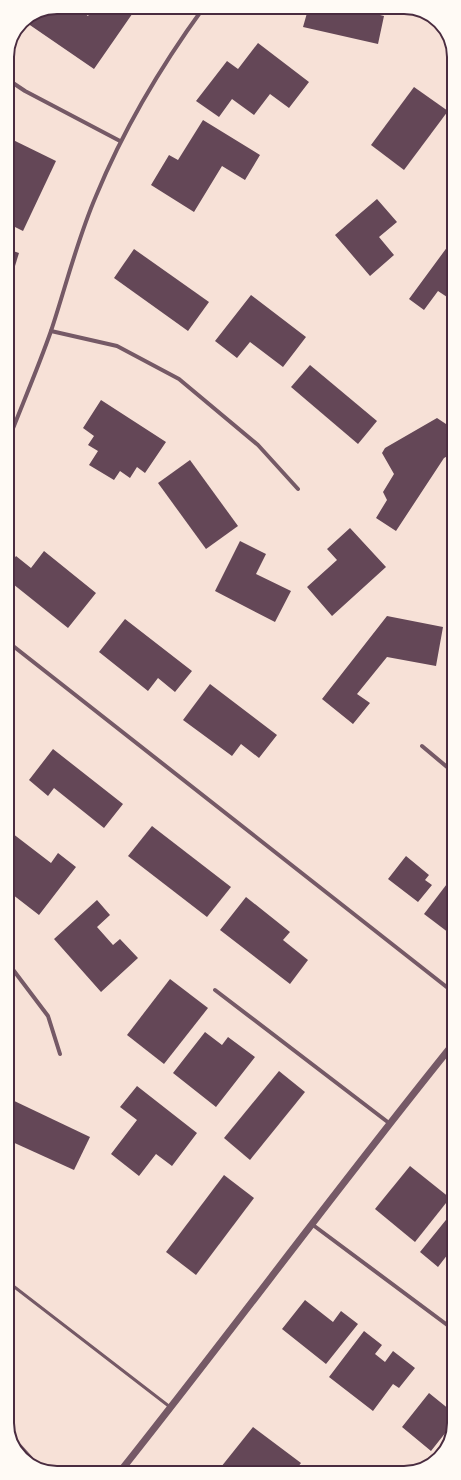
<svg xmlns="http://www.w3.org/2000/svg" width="461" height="1480" font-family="Figtree,sans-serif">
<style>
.building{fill:#644757}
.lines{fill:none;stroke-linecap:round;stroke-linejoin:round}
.service{stroke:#755966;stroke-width:3}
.minor{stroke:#755966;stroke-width:4}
.tertiary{stroke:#755966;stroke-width:7}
.rim{fill:none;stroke:#4a2c40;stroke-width:2}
</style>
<rect width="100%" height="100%" fill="#f7e1d7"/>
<g class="building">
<polygon points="57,7 76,7 88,16 94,7 137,7 94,69 24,21"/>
<polygon points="290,7 349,7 384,16 378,44 303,27 307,13 289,9"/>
<polygon points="258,43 309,82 289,108 270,94 254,115 232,99 219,117 196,101 227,61 238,69"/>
<polygon points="414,87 448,111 404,170 371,145"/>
<polygon points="203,120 260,155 245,180 222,166 194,212 151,185 169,155 178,160"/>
<polygon points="7,137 56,161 23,231 7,223"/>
<polygon points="377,199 397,222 379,237 394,255 370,276 335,235"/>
<polygon points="448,246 453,249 453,301 438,291 424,310 409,299"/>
<polygon points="7,249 19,253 11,279 7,278"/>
<polygon points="134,249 209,302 188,331 114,278"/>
<polygon points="251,295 306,337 283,367 250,342 237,358 215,341"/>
<polygon points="310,365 377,421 358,444 291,387"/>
<polygon points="101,400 166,442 145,473 137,467 130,478 120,471 114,480 89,465 98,451 88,445 94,436 83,428"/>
<polygon points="437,418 446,424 453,435 453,453 444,458 396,531 376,518 387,500 383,492 394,474 382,453 385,448"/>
<polygon points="190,460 238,526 206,549 158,483"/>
<polygon points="350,528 386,567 332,616 307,587 337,560 327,549"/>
<polygon points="240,541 266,554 256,574 291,591 275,622 215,591"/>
<polygon points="44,551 96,593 68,628 8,580 8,567 16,556 31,568"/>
<polygon points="387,616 443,627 436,666 387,657 357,694 370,703 353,724 322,699"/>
<polygon points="125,619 192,671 175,692 158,678 148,691 99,652"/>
<polygon points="210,684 277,735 259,758 241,744 232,756 183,720"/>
<polygon points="53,749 123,804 104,828 54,788 48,796 29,780"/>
<polygon points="152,826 231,887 207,917 128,856"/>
<polygon points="8,830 51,863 58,853 76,867 39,915 8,891"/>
<polygon points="406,856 429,875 425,880 432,885 418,902 388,879"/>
<polygon points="453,876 453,936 424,914"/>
<polygon points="246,897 290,932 283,940 308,960 290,984 220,930"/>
<polygon points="97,900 110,915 97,927 113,945 120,939 138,958 101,992 54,939"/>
<polygon points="170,979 208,1008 164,1064 127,1035"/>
<polygon points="205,1032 222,1045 228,1037 255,1057 216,1107 173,1073"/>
<polygon points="279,1071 305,1092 250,1160 224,1138"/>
<polygon points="137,1086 197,1133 172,1166 156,1154 139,1176 111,1154 137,1120 120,1107"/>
<polygon points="8,1098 90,1137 74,1170 8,1140"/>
<polygon points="410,1166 450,1198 415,1242 375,1209"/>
<polygon points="224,1175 254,1198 196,1275 166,1252"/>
<polygon points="454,1210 454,1258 448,1254 438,1267 420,1252"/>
<polygon points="305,1300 333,1322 341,1311 358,1324 326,1364 282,1329"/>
<polygon points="364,1331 382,1345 375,1354 385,1362 393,1351 415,1368 399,1388 393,1384 373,1411 329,1377"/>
<polygon points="429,1393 450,1410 454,1404 454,1423 452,1429 450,1427 431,1451 402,1427"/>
<polygon points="253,1427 301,1463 294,1472 277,1472 274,1469 272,1472 217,1472"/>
</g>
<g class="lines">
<polyline class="service" points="8,1282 170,1407"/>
<g class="minor">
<polyline points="7,79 25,91 120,141"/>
<polyline points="51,331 117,346 179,379 258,445 298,489"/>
<path d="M8,441C22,405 38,368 51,331C66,286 77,240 96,196C124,128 161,66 204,7"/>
<polyline points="8,642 453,992"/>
<polyline points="422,746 453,772"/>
<polyline points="8,963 48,1016 60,1054"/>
<polyline points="215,990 389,1123"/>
<polyline points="313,1225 454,1330"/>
<polyline points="16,1447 20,1446 38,1466"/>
</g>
<path class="tertiary" d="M119,1473C232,1331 340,1184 454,1043"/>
</g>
<path d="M0 0H461V1480H0ZM57 14H404A43 43 0 0 1 447 57V1423A43 43 0 0 1 404 1466H57A43 43 0 0 1 14 1423V57A43 43 0 0 1 57 14Z" fill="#fffaf5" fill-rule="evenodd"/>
<path class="rim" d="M57 14H404A43 43 0 0 1 447 57V1423A43 43 0 0 1 404 1466H57A43 43 0 0 1 14 1423V57A43 43 0 0 1 57 14Z"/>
</svg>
